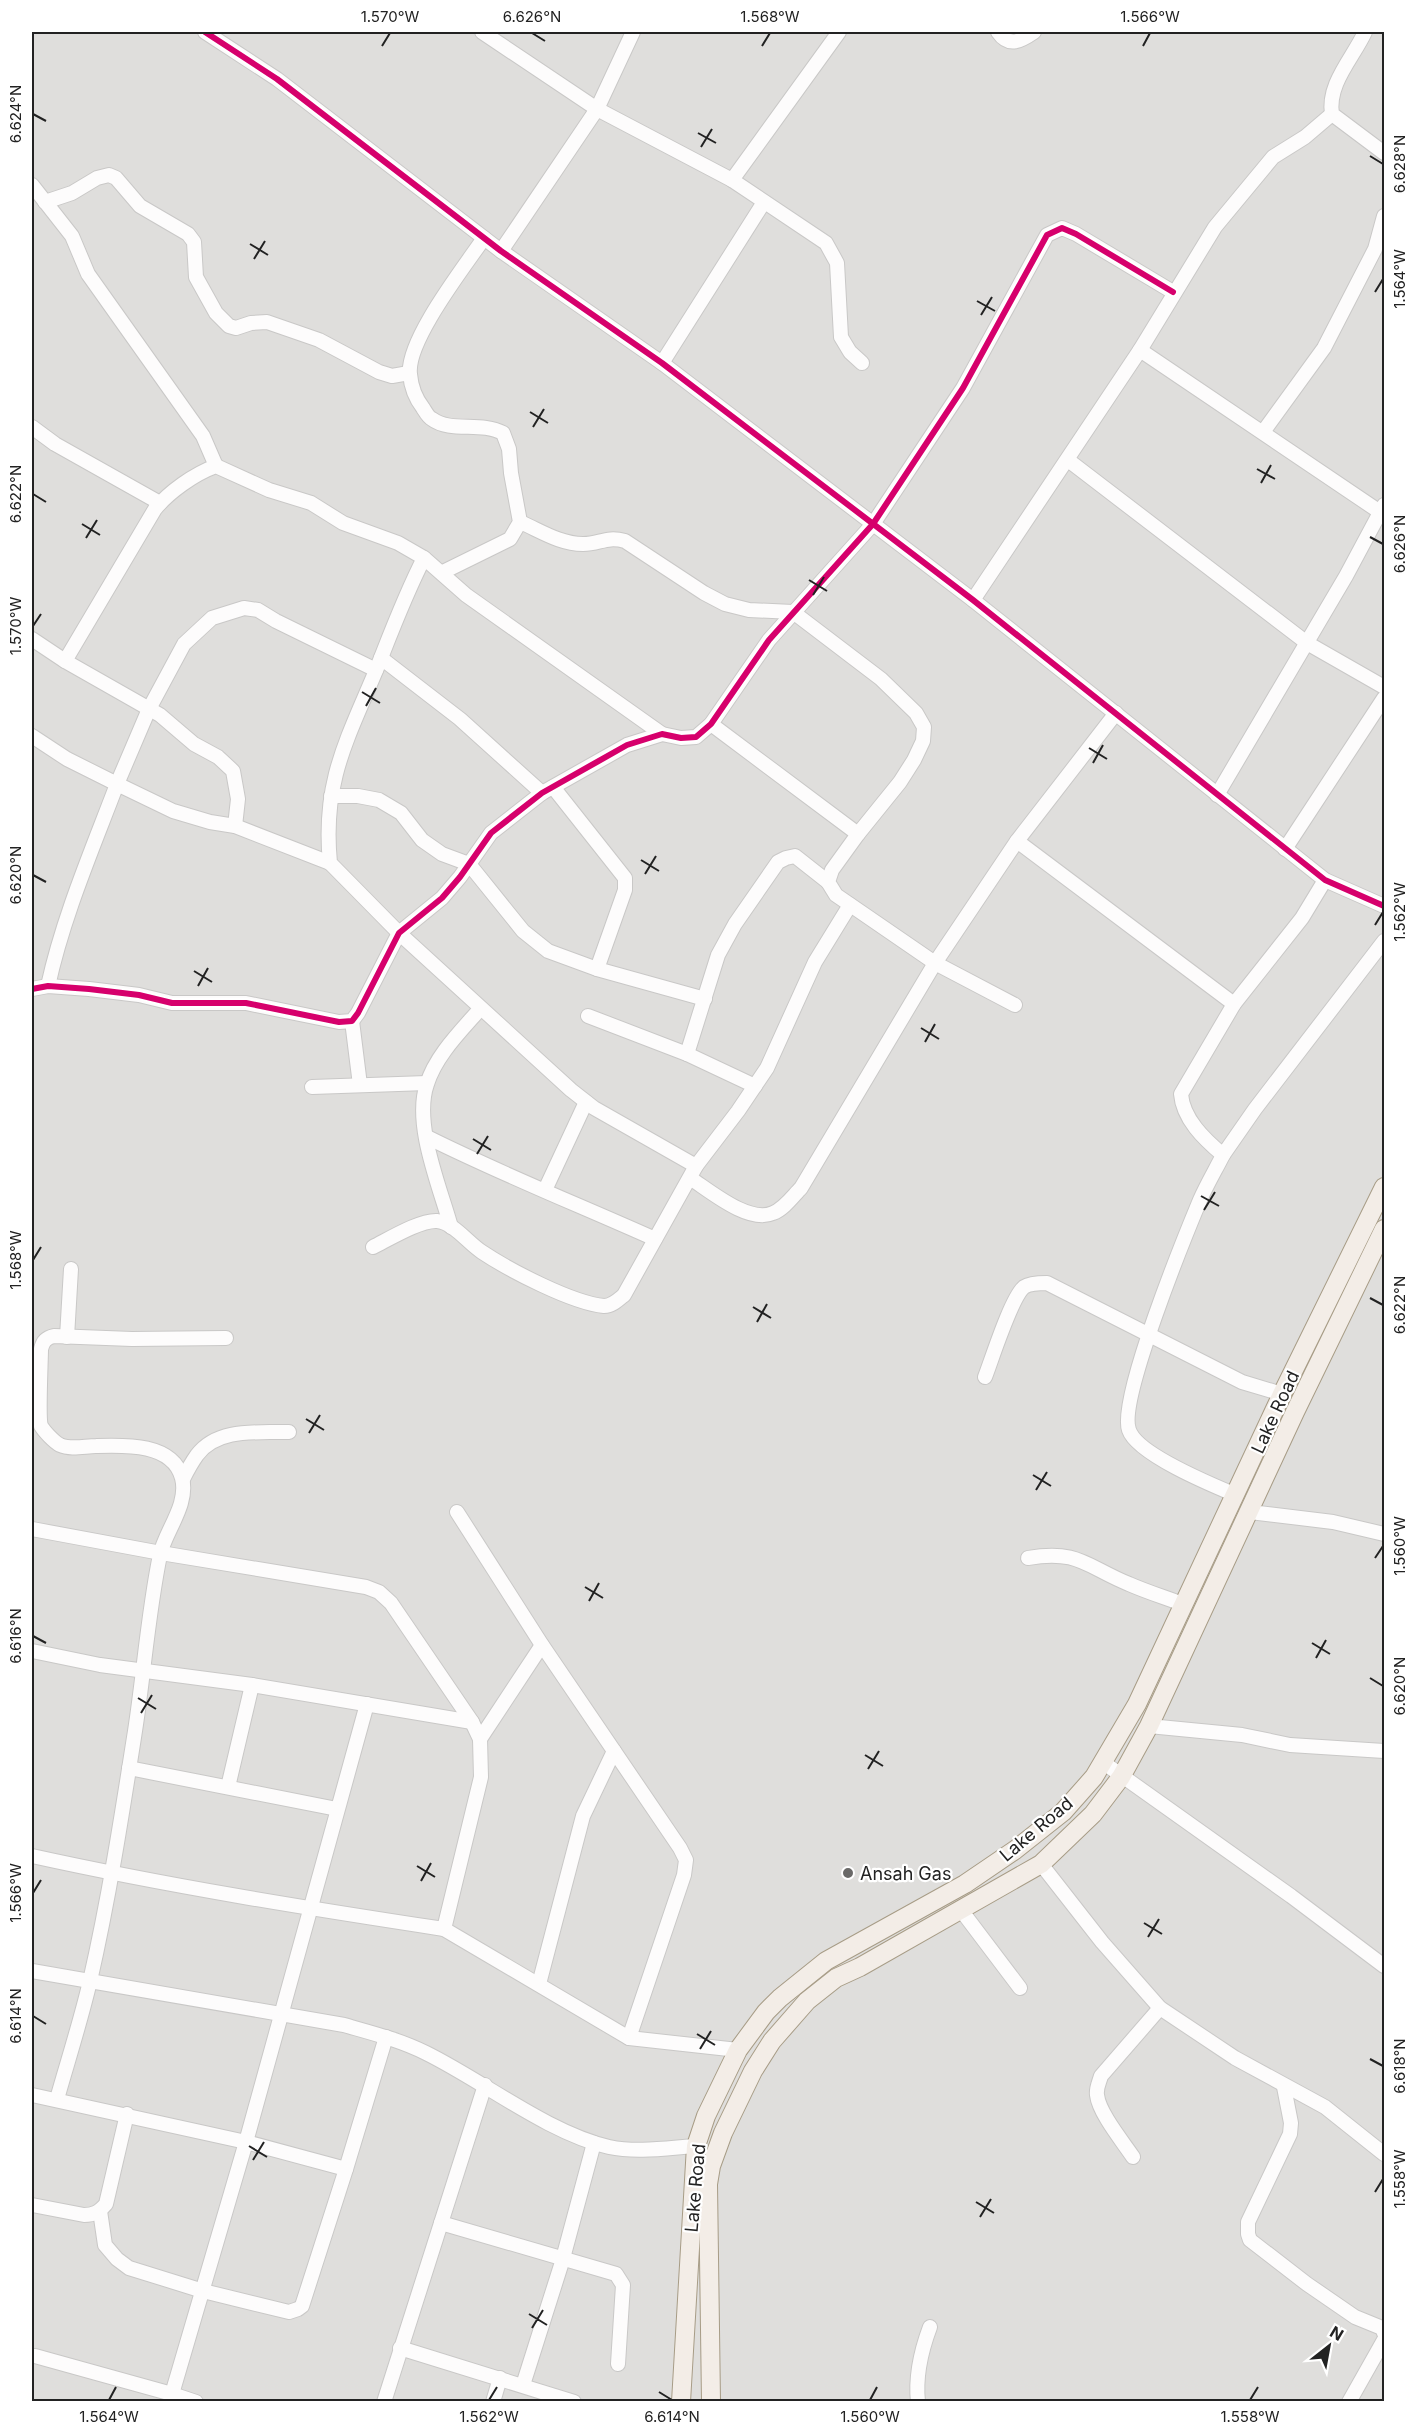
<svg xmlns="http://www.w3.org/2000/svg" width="1416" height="2433" font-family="Inter,sans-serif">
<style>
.residential{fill:#dfdedc}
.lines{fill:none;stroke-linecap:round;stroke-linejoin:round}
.minor-casing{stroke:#c9c8c7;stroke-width:16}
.major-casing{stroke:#a79c86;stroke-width:20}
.minor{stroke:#fdfcfc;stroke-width:14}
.major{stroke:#f3ede7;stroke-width:18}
.cycleway-casing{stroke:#fff;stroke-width:10}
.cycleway{stroke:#d6006c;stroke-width:6}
.ticks{fill:none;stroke:#222;stroke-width:2}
.poi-dot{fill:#6a6968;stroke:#fff;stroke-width:2}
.labels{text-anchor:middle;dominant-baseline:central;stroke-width:4.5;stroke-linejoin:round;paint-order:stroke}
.street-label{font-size:18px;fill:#222;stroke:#fff}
.poi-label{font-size:18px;fill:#222;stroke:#fff;text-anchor:start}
.neatline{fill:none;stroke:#222;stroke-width:2}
.ticks-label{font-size:15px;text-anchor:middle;fill:#222}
</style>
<rect width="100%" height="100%" fill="#f0eeeb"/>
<rect class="residential" x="32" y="32" width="1352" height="2369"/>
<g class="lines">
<g class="minor-casing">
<g id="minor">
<polyline points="205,32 277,79 501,251 662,363 973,600 1325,880 1384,906"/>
<polyline points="482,32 597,109 732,180 826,243 837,263 841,337 850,352 862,363"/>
<path d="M998,32C1009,48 1021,41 1034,32"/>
<path d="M1365,32C1353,58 1327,84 1332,114L1384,153"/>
<polyline points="732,180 839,32"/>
<polyline points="32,185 72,236 88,274 203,436 216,466"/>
<polyline points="45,202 72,193 97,178 109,175 116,178 140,206 188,234 194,242 196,277 216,313 229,326 236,328 251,323 267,322 319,340 379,372 392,376 409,373"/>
<polyline points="501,251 597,109 633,32"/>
<polyline points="1140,350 1380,512"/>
<polyline points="662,363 764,202"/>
<polyline points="32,427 55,444 160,503"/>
<polyline points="1263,432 1324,348 1375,249 1384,216"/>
<polyline points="1068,460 1307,643 1384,687"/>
<path d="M520,522C541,531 560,544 583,544C600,544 606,536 625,541L704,593L725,604L749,610L793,612L881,679L916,713L924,727L923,741L914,760L900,782L858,834"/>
<path d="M424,558C405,595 392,630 377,668C347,740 322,782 330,863L399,933L571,1090L594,1108L696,1166"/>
<path d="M443,572L510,539L520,522L511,473L509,449L503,433C481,421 451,433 432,419C428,417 425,411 423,408C416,399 411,386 410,374C406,341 465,266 484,238"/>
<polyline points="973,600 1140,350 1215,227 1273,157 1305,137 1332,114"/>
<polyline points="32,639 65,661 160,715 194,744 218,757 233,771 238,799 235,826"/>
<polyline points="381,658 460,719 542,793"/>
<path d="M65,661L155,509C169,492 194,474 216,466L269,490L311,503L343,523L398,543L424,558L466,595L662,734"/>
<polyline points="711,724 858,834 832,870 828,882 836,895 935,963 1015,1005"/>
<polyline points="32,736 67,759 117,784 149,709 184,644 212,618 244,608 258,610 276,621 376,670"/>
<polyline points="553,787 625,878 625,890 597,969"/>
<polyline points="1217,795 1346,576 1384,505"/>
<polyline points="331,796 358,796 379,800 401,813 422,840 442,854 469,864 523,931 548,951 597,969 705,999"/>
<polyline points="1017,841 1234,1004"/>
<polyline points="1285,849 1384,698"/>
<path d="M48,986C63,917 92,850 117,784L173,811L210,822L235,826L330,863"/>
<polyline points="32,989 48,986 89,989 139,995 172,1003 246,1003 339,1022 352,1021 358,1013 399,933 442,898 460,877 491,833 542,793 627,745 662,734 681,738 696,737 711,724 769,640 873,524 963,388 1047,235 1062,228 1076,234 1173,292"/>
<polyline points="588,1016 687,1054 755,1086"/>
<polyline points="352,1021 360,1085"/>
<polyline points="687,1054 718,955 735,924 778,862 786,858 795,856 828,882"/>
<polyline points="312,1087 427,1083"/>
<path d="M427,1137C501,1174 579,1205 655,1239"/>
<polyline points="1223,1155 1255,1109 1384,941"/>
<path d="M690,1178C710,1191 749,1224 773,1213C784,1209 793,1196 801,1188L935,963L1017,841L1116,713"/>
<polyline points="545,1190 586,1102"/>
<path d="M451,1227C440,1187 413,1124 427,1084C436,1055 461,1031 480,1009"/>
<path d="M373,1247C389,1239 420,1220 437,1221C453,1222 468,1243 482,1252C509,1270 572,1303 604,1306C612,1306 618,1300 624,1295L696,1166L738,1111L767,1068L815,962L850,905"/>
<polyline points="67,1337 71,1269"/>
<path d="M985,1377C992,1359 1011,1298 1024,1287C1030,1283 1040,1283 1047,1283L1242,1382L1282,1394"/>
<path d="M183,1479C187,1471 192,1462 197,1455C218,1427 259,1433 289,1432"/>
<path d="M1236,1495C1212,1485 1137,1454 1129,1430C1118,1400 1185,1236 1200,1200C1207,1184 1216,1169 1223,1155C1204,1139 1183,1119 1181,1094L1234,1004L1302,918L1325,880"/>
<polyline points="457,1512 542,1645 680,1848 686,1860 684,1875 629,2038"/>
<polyline points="1250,1512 1333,1522 1384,1534"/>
<polyline points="32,1529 161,1553 366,1587 379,1592 391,1603 472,1722 480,1739 481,1777 444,1929 629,2038 738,2050"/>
<path d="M1028,1558C1078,1549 1087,1567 1129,1584C1147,1592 1167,1598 1185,1605"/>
<polyline points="32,1651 100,1665 252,1685 472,1722"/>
<polyline points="1149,1726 1242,1735 1290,1745 1384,1751"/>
<polyline points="480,1739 542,1645"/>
<polyline points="1104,1763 1291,1896 1384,1966"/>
<polyline points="129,1768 337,1809"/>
<polyline points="228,1787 252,1685"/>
<path d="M32,1856C168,1886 306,1908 444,1929"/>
<polyline points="1041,1864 1102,1942 1160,2008 1235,2058 1325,2107 1384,2154"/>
<polyline points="961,1910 1020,1988"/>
<path d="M32,1971L344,2025C372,2033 400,2040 426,2053C483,2081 548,2133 609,2147C637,2153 667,2148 696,2146"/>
<polyline points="539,1984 583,1816 614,1751"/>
<polyline points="1284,2087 1291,2123 1290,2134 1248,2222 1248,2234 1250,2240 1307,2284 1355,2317 1382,2328 1384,2333"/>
<polyline points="32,2095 246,2142 346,2169"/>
<path d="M57,2099C68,2060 81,2020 90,1981C109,1898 122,1814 135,1731C144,1673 148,1613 160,1555C165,1531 189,1505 182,1478C173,1443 125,1445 96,1446C85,1446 71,1450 60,1445C54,1442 44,1431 41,1426C38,1418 41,1361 41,1349C43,1341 46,1338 54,1336L132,1339L226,1338"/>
<path d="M1133,2157C1123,2142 1099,2113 1097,2095C1096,2088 1099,2083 1101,2076L1160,2008"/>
<path d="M32,2205L84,2215C94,2215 99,2212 106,2204L127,2114"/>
<polyline points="100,2211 105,2245 117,2259 129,2268 203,2291 289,2312 298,2309 302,2306 346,2169 386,2037"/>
<polyline points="441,2223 616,2274 623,2285 618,2364"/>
<polyline points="400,2348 574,2402"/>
<polyline points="35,2356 172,2394"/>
<polyline points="523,2385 562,2262 594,2143"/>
<polyline points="196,2402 172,2394 246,2142 367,1704"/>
<polyline points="384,2402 485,2085"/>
<polyline points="493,2402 500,2378"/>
<path d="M918,2402C915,2375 921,2351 930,2327"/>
<polyline points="1349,2402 1384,2340"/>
</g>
</g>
<g class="major-casing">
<g id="major">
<polyline points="681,2402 696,2146 706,2116 738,2050 766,2012 780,1998 826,1961 965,1884 1015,1850 1063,1812 1094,1777 1137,1704 1282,1394 1384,1187"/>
<polyline points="711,2402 708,2184 711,2166 723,2133 753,2071 772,2041 807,2001 836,1978 860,1967 1041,1864 1093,1814 1121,1777 1149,1726 1295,1412 1384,1229"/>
</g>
</g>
<use href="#minor" class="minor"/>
<use href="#major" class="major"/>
<g class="cycleway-casing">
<g id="cycleway">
<polyline points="205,32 277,79 501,251 662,363 973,600 1325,880 1384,906"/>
<polyline points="32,989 48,986 89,989 139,995 172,1003 246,1003 339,1022 352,1021 358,1013 399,933 442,898 460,877 491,833 542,793 627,745 662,734 681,738 696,737 711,724 769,640 873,524 963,388 1047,235 1062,228 1076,234 1173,292"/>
</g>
</g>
<use href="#cycleway" class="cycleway"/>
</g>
<path class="ticks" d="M532,33L545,41M382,46L390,33M762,46L770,33M1143,46L1150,33M33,114L46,121M698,133L716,143M701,147L712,129M1370,156L1383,164M250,244L268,255M254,259L265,241M1375,292L1383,279M977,301L995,311M981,315L992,297M530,412L548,423M533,427L544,409M1257,469L1275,479M1261,483L1271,465M33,494L46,502M82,524L100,535M1370,537L1383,544M86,538L97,520M809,580L827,591M813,595L824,577M33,626L41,614M362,692L380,703M366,706L376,688M1089,748L1107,759M1093,763L1103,745M641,860L659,871M645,874L656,856M33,875L46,882M1375,925L1383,912M194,971L212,982M198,986L208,968M921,1028L939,1039M925,1042L935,1024M473,1139L491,1150M477,1154L488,1136M1201,1196L1219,1206M1204,1210L1215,1192M33,1260L41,1247M1370,1298L1383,1305M753,1307L771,1318M757,1322L767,1304M306,1419L324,1430M309,1433L320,1415M1033,1475L1051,1486M1036,1490L1047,1472M1375,1558L1383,1546M585,1587L603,1598M589,1601L599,1583M33,1636L46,1643M1312,1643L1330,1654M1316,1658L1326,1640M1370,1678L1383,1686M138,1698L156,1709M141,1713L152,1695M865,1755L883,1766M868,1769L879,1751M417,1866L435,1877M421,1881L431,1863M33,1893L41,1880M1144,1923L1162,1934M1148,1937L1159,1919M33,2016L46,2024M697,2034L715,2045M700,2049L711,2031M1370,2059L1383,2066M249,2146L267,2157M253,2160L264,2142M1375,2192L1383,2179M976,2202L994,2213M980,2217L991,2199M529,2314L547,2325M532,2328L543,2310M659,2392L672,2400M109,2400L116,2387M489,2400L497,2387M870,2400L877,2387M1250,2400L1258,2387"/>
<circle class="poi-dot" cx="848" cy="1873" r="6"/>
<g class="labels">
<g class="street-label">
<text transform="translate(1275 1412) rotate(-65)">Lake Road</text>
<text transform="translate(1036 1829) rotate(-40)">Lake Road</text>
<text transform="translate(695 2188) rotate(-85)">Lake Road</text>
</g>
<g class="poi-label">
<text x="860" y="1873">Ansah Gas</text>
</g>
</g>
<rect width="1416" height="2433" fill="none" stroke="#ffffff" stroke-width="66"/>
<g transform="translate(1329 2346) rotate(31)" stroke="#ffffff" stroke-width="4.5" paint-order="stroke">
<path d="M0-4.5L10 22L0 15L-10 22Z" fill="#222222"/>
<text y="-9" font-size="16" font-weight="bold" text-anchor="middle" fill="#222222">N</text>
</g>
<rect x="33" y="33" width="1350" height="2367" class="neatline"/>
<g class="ticks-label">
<text x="390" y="22">1.570°W</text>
<text x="532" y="22">6.626°N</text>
<text x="770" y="22">1.568°W</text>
<text x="1150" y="22">1.566°W</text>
<text transform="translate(16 114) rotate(-90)" y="5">6.624°N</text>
<text transform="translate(1400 164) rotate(-90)" y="5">6.628°N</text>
<text transform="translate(1400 279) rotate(-90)" y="5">1.564°W</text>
<text transform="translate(16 494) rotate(-90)" y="5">6.622°N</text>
<text transform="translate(1400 544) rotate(-90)" y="5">6.626°N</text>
<text transform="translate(16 626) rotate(-90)" y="5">1.570°W</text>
<text transform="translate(16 875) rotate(-90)" y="5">6.620°N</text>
<text transform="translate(1400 912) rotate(-90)" y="5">1.562°W</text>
<text transform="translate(16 1260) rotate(-90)" y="5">1.568°W</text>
<text transform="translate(1400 1305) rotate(-90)" y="5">6.622°N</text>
<text transform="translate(1400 1546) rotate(-90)" y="5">1.560°W</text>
<text transform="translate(16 1636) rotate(-90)" y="5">6.616°N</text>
<text transform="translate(1400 1686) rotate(-90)" y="5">6.620°N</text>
<text transform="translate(16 1893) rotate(-90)" y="5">1.566°W</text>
<text transform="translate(16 2016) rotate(-90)" y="5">6.614°N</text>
<text transform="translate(1400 2066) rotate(-90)" y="5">6.618°N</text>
<text transform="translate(1400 2179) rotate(-90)" y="5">1.558°W</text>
<text x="109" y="2422">1.564°W</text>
<text x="489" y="2422">1.562°W</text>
<text x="672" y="2422">6.614°N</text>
<text x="870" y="2422">1.560°W</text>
<text x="1250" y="2422">1.558°W</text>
</g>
</svg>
